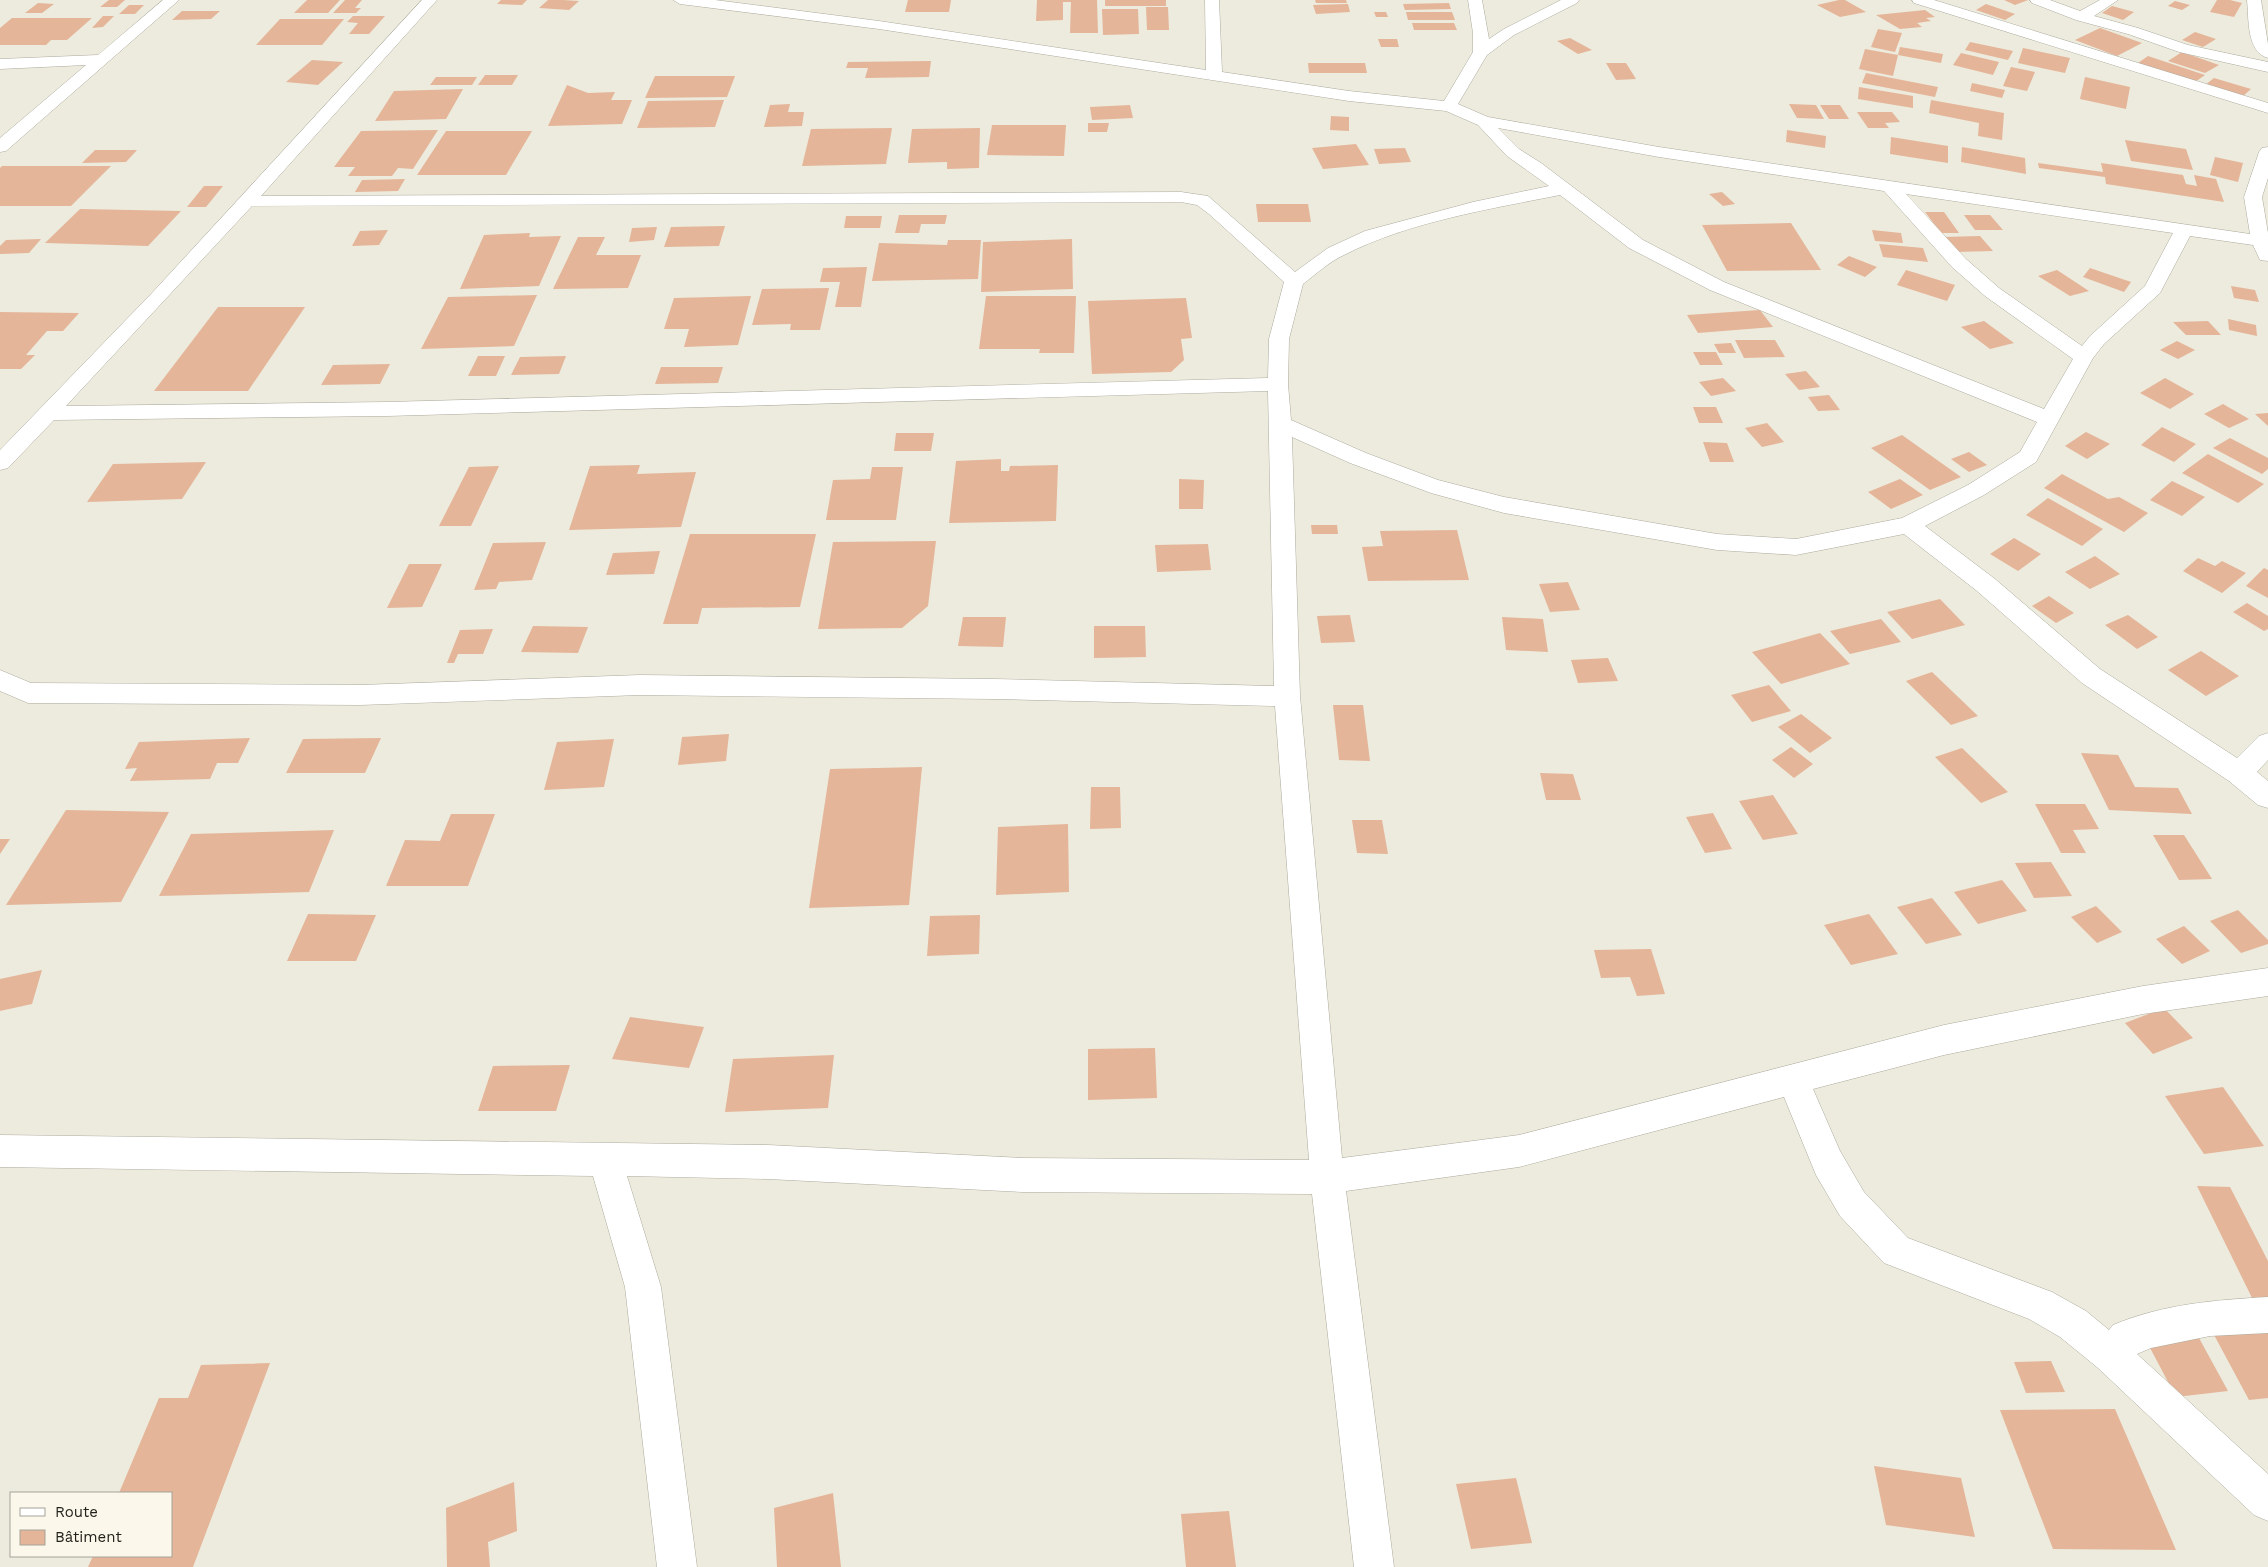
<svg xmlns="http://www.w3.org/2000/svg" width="2268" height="1567" font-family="'Work Sans',sans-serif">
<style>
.building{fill:#e4b599}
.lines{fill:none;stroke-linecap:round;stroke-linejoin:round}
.minor-casing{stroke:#acaa9d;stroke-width:1}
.minor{fill:#fff;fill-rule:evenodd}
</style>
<rect width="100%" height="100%" fill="#edebdd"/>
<g class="building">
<polygon points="109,0 125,0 117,7 100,7"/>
<polygon points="307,0 340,0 328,13 294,13"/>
<polygon points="345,0 362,0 355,8 361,8 356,13 333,13"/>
<polygon points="501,0 527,0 522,5 497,4"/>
<polygon points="548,0 563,0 579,1 569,10 539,8"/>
<polygon points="908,0 951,0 949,12 905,12"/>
<polygon points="1037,0 1097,0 1098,33 1070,33 1071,2 1063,2 1063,20 1036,21"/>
<rect x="1105" y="0" width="61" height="6"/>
<polygon points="1315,0 1346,0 1347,3 1316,3"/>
<polygon points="1839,0 1845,0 1866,12 1840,17 1817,5"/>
<polygon points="2004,0 2028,0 2015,5"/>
<polygon points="2217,0 2230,0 2242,3 2234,17 2210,12"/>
<polygon points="2175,1 2190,5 2182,10 2168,6"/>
<polygon points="38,3 54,4 42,13 25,13"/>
<polygon points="1449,3 1451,9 1405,10 1403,4"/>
<polygon points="1348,4 1350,12 1316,14 1313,5"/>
<polygon points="1986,4 2015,14 2005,20 1976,10"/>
<polygon points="129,5 144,5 135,14 119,14"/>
<polygon points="2112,6 2134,12 2123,20 2102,13"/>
<polygon points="1146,7 1168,7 1169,30 1147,30"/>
<polygon points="1102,9 1138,9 1139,34 1103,35"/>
<polygon points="1925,10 1935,17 1926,18 1931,21 1917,23 1922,27 1900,29 1876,15"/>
<polygon points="182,11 220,11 211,19 172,20"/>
<polygon points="1374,12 1386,12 1388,17 1376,17"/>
<polygon points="1406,12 1452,12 1455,20 1408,20"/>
<polygon points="103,16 114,16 103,27 92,28"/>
<polygon points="353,16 385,16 369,34 349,34 358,23 347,22"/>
<polygon points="12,18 92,18 67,40 51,40 46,45 0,45 0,28"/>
<polygon points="280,19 344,19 322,45 256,45"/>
<polygon points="1412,23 1454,23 1457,30 1414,30"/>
<polygon points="2100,28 2142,43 2117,56 2075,40"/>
<polygon points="1878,29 1902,33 1895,52 1871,47"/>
<polygon points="2195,32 2216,39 2203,47 2182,40"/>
<polygon points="1570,38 1592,50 1578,54 1557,41"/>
<polygon points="1378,39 1397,39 1399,47 1381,47"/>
<polygon points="1970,42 2013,51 2008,60 1965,50"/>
<polygon points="1900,47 1943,54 1941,63 1898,55"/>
<polygon points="2023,48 2070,58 2065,73 2018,63"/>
<polygon points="1865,49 1898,55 1893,76 1859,69"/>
<polygon points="2182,52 2219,65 2205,73 2168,61"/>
<polygon points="1961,53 1999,62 1993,75 1953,65"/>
<polygon points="2148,56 2205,75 2195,82 2138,63"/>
<polygon points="312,60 343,62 318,85 286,82"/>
<polygon points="931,61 929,77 865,78 868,68 846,68 848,62"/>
<polygon points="1308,63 1365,63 1367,73 1309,73"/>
<polygon points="1606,63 1626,63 1636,79 1616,80"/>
<polygon points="2011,67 2035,72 2027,91 2003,86"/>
<polygon points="1866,73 1938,87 1935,97 1862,83"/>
<polygon points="485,75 518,75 512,85 478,85"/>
<polygon points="655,76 735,76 727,97 645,98"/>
<polygon points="436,77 477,77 472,85 430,85"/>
<polygon points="2085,77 2130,87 2126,109 2080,99"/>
<polygon points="2214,78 2251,89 2242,97 2205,85"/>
<polygon points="1972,83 2005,90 2002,98 1970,91"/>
<polygon points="567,85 588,93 615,92 611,100 632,100 622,124 548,126"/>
<polygon points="1859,87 1913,96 1913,108 1858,99"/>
<polygon points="463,89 446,119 375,121 394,91"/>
<polygon points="724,100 715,127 637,128 648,101"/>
<polygon points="1931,100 2004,113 2002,140 1978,136 1979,123 1929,113"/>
<polygon points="790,104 788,112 804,112 802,126 764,127 770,105"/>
<polygon points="1789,104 1816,105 1824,119 1797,118"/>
<polygon points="1130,105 1133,118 1092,120 1090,107"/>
<polygon points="1820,105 1840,105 1849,119 1829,119"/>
<polygon points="1857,112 1892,112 1900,122 1885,123 1889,128 1868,128"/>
<polygon points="1331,116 1349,117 1349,131 1330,130"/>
<polygon points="1088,123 1109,123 1107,132 1088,132"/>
<polygon points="992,125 1066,125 1064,156 987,155"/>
<polygon points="892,128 886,164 802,166 811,129"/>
<polygon points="980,128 979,168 947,169 947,162 908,163 912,129"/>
<polygon points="438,130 413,169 398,168 392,176 348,176 355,167 334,167 361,131"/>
<polygon points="1787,130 1826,136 1825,148 1786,142"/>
<polygon points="446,131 532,131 506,175 417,175"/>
<polygon points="1891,137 1948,146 1948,163 1890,154"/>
<polygon points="2125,140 2186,149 2193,170 2131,161"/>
<polygon points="1356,144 1369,165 1323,169 1312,148"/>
<polygon points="1962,147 2025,158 2026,174 1961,162"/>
<polygon points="1405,148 1411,162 1379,164 1374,149"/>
<polygon points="95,150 137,150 126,162 82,163"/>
<polygon points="2215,157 2243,163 2238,182 2210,175"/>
<polygon points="2038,163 2103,172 2101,163 2183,175 2186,184 2197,186 2194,175 2216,179 2224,202 2106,184 2105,177 2039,168"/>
<polygon points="2,166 111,166 71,206 0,206 0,168"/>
<polygon points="405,179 398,191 355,192 362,180"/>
<polygon points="204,186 223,186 206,207 187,207"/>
<polygon points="1722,192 1735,204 1723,206 1709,194"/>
<polygon points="1256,204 1308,204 1311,222 1258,222"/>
<polygon points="80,209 181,211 148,246 45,243"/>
<polygon points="1925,212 1944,212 1959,233 1941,233"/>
<polygon points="899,215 947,215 945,224 921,224 919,233 895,233"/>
<polygon points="1964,215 1990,215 2003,230 1975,230"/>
<polygon points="846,216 882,216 880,228 844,228"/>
<polygon points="1791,223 1821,270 1727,271 1702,225"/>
<polygon points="725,226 719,246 664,247 671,227"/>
<polygon points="657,227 654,240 629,242 632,228"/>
<polygon points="388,230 379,245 352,246 360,231"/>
<polygon points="1872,230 1901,233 1903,243 1875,241"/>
<polygon points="530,233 529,237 561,236 539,286 460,289 484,235"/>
<polygon points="1980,236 1993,251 1955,252 1942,237"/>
<polygon points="578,237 605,237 596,255 641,255 628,288 553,289"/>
<polygon points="41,239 29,253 0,254 0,246 6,240"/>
<polygon points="1072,239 1073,289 981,292 983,242"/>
<polygon points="948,240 981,240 978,279 872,281 879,243 947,245"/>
<polygon points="1879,244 1923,248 1928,262 1883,257"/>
<polygon points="1849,256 1877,267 1865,277 1837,265"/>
<polygon points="867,267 861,307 835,307 840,282 820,282 823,268"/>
<polygon points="2090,268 2131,282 2124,292 2083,277"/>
<polygon points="1906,270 1955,285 1947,301 1897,285"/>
<polygon points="2057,270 2089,291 2070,296 2038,276"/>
<polygon points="2231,286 2255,290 2259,302 2234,298"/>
<polygon points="829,288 820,330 790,330 791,324 752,325 762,289"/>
<polygon points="537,295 514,346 421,349 448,297"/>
<polygon points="751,296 738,345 684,347 689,329 664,329 674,298"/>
<polygon points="986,296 1076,296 1074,353 1039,353 1040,349 979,349"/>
<polygon points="1186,298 1192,338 1181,339 1184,360 1171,372 1092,374 1088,301"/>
<polygon points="218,307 305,307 248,391 154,391"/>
<polygon points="1760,310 1773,327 1698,333 1687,315"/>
<polygon points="0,312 79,313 63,331 47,331 26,355 35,355 21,369 0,369"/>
<polygon points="2228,319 2256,325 2257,336 2229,330"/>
<polygon points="1984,321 2014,343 1990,349 1961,327"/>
<polygon points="2208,321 2221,335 2186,335 2173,322"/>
<polygon points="1735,340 1775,340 1785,357 1744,358"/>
<polygon points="2177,341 2195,350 2178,359 2160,350"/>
<polygon points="1731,343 1736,353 1719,353 1714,344"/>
<polygon points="1693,352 1716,352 1723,365 1700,365"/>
<polygon points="478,356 505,356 496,376 468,376"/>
<polygon points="566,356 559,374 511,375 520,357"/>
<polygon points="390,364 380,384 321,385 333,365"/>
<polygon points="661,367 723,367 718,383 655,384"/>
<polygon points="1806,371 1820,387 1799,390 1785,374"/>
<polygon points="1723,378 1736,391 1711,396 1699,382"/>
<polygon points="2165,378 2194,394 2170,409 2140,393"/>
<polygon points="1829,395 1840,410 1818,411 1808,397"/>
<polygon points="2223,404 2249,419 2229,428 2204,414"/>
<polygon points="1693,407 1716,407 1723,423 1699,423"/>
<polygon points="2268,413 2268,426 2255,414"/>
<polygon points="1767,423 1784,442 1762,447 1745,428"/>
<polygon points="2162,427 2196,444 2174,462 2141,445"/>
<polygon points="2086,432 2110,444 2087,459 2065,446"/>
<polygon points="896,433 934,433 931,451 894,451"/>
<polygon points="1902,435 1961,477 1930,490 1871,448"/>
<polygon points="2230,438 2268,458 2268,469 2262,474 2213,448"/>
<polygon points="1703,442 1727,443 1734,462 1710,462"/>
<polygon points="1969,452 1987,465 1969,472 1951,459"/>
<polygon points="2208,454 2264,484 2238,503 2182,473"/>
<polygon points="1001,459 1001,471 1009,471 1010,466 1058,465 1056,521 949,523 956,461"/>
<polygon points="206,462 182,499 87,502 113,464"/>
<polygon points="640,465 637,474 696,472 681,527 569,530 590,466"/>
<polygon points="499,466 471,526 439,526 469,467"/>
<polygon points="872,467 903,467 896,520 826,520 833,480 870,479"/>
<polygon points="2062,474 2108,499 2119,497 2148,513 2124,532 2044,488"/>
<polygon points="1179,479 1204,480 1203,509 1179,509"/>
<polygon points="1900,479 1923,495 1891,509 1868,492"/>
<polygon points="2172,481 2205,497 2182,516 2150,500"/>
<polygon points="2048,498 2103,529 2082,546 2026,515"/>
<polygon points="1311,525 1337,525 1338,534 1312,534"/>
<polygon points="1457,530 1469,580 1368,581 1362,547 1383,546 1380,531"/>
<polygon points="690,534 816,534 800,607 702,608 698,624 663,624"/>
<polygon points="2014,538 2041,554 2018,571 1990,554"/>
<polygon points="936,541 928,606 902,628 818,629 833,542"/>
<polygon points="546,542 532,580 499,582 496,589 474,590 493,543"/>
<polygon points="1208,544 1211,570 1157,572 1155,545"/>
<polygon points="660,551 654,574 606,575 613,553"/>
<polygon points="2095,556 2120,574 2090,589 2065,572"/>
<polygon points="2198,558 2215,566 2222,561 2246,573 2222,593 2183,571"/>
<polygon points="409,564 442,564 422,607 387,608"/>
<polygon points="2264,568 2268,570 2268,598 2246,586"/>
<polygon points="1568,582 1580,610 1550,612 1539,584"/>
<polygon points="2049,596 2074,613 2056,623 2032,606"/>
<polygon points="1940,599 1965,625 1912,639 1887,612"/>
<polygon points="2247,603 2268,616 2268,629 2264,631 2233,612"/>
<polygon points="1350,615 1355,642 1321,643 1317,616"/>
<polygon points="2128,615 2158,637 2137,649 2105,625"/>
<polygon points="963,617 1006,617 1003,647 958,646"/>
<polygon points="1502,617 1543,619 1548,652 1506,650"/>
<polygon points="1881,619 1901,642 1850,654 1830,631"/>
<polygon points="533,626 588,627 578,653 521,652"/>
<polygon points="1094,626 1145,626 1146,657 1094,658"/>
<polygon points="493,629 483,654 458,654 454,663 447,663 460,630"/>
<polygon points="1820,633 1850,664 1781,684 1752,652"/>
<polygon points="2201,651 2239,676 2206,696 2168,670"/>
<polygon points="1608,658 1618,681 1578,683 1571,660"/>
<polygon points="1932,672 1978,716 1951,725 1906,681"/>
<polygon points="1769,685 1791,711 1752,722 1731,695"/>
<polygon points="1333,705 1363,705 1370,761 1339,760"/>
<polygon points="1801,714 1832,738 1810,753 1778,727"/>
<polygon points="729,734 726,761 678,765 682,737"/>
<polygon points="250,738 238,763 217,763 210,779 130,781 137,768 125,769 139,742"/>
<polygon points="381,738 365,773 286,773 303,739"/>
<polygon points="614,739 604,787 544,790 557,742"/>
<polygon points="1791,747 1813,764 1794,778 1772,760"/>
<polygon points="1962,748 2008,792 1981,803 1935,757"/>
<polygon points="2081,753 2118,755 2135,787 2178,788 2192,814 2109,810"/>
<polygon points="922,767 909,905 809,908 830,769"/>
<polygon points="1540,773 1573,774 1581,800 1546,800"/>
<polygon points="1091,787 1120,787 1121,828 1090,829"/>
<polygon points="1773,795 1798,834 1763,840 1739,801"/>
<polygon points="2035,804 2085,804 2099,829 2073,830 2086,853 2061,853"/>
<polygon points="66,810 169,812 121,902 6,905"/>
<polygon points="1713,813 1732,849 1705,853 1686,817"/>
<polygon points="451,814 495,814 468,886 386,886 405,840 440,841"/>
<polygon points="1352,820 1382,820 1388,854 1357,853"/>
<polygon points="1068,824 1069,892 996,895 998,827"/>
<polygon points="334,830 309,892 159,896 191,834"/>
<polygon points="2153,835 2184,835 2212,879 2179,880"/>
<polygon points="0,839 10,839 0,854"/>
<polygon points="2051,862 2072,896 2034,898 2015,863"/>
<polygon points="2002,880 2027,911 1978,924 1954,892"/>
<polygon points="1932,898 1962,935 1926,944 1897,907"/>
<polygon points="2096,906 2122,932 2097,943 2071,917"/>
<polygon points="2238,910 2268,940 2268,944 2241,953 2210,921"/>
<polygon points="308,914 376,915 356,961 287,961"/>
<polygon points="1869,914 1898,954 1851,965 1824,925"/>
<polygon points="980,915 979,954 927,956 930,916"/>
<polygon points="2184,926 2210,951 2182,964 2156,939"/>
<polygon points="1651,949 1665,994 1637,996 1630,977 1601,978 1594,950"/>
<polygon points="42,970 32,1004 0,1011 0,979"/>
<polygon points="2164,1008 2193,1038 2153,1054 2125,1023"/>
<polygon points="630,1017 704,1027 689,1068 612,1059"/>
<polygon points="1155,1048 1157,1098 1088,1100 1088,1049"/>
<polygon points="834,1055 828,1108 725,1112 733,1059"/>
<polygon points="570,1065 556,1111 478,1111 493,1066"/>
<polygon points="2223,1087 2264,1146 2204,1154 2165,1096"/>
<polygon points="2197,1186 2230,1187 2268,1261 2268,1309 2257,1308"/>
<polygon points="2268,1329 2268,1398 2249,1400 2213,1333"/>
<polygon points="2199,1338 2228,1391 2176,1397 2148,1344"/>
<polygon points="2051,1361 2065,1392 2026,1393 2014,1362"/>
<polygon points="270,1363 193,1567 88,1567 93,1556 171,1556 171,1493 119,1493 159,1398 188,1398 201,1365"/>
<polygon points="2115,1409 2176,1550 2053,1549 2000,1410"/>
<polygon points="1874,1466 1961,1478 1975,1537 1886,1525"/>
<polygon points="1516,1478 1532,1543 1471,1549 1456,1484"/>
<polygon points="514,1482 517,1531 488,1542 490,1567 447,1567 446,1508"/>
<polygon points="833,1493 841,1567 777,1567 774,1508"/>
<polygon points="1229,1511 1236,1567 1186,1567 1181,1514"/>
</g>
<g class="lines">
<g class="minor-casing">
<g id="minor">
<polygon points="163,0 179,0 6,151 0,152 0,138 86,65 0,69 0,59 98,55"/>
<path d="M422,0H437L261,196L1181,192L1208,196L1295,272L1328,248L1365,231L1473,202L1549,186L1507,156L1478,125L1446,111L1349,101L879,29L680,4L673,0H715L879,21L1206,70L1205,0H1219L1222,72L1349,91L1444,101L1473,52V33L1468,0H1482L1489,39L1504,29L1561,0H1579L1577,3L1514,35L1487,55L1458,104L1488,117L1659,147L2250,234L2244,197L2259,152L2262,148L2268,147V178L2262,197L2268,233V261L2260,260L2253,245L2190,236L2160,293L2104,344L2093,358L2036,462L1984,495L1925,526L1995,579L2100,669L2237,758L2259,736L2268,733V760L2257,772L2268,781V808L2258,805L2229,781L2082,683L1977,591L1904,534L1796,555L1717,550L1504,513L1431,493L1350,463L1292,437L1300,696L1342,1158L1519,1135L1944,1025L2143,986L2268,968V996L2143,1014L1944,1055L1813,1089L1840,1151L1864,1192L1908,1238L2052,1292L2086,1311L2109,1330L2113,1325C2163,1304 2215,1300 2268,1297V1333L2210,1336L2151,1348L2137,1354L2268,1474V1521L2254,1515L2098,1368L2060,1337L2029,1319L1884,1263L1840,1216L1816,1175L1784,1097L1519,1167L1346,1191L1394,1567H1354L1312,1194L1023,1192L768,1179L627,1176L661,1287L697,1567H657L625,1287L593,1176L0,1167V1135L768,1145L1023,1158L1309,1160L1275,706L994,699L640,695L360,705L28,703L0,691V670L31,683L360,685L640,675L994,679L1274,686L1268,391L387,416L54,420L8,468L0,470V450L152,293ZM1498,128L1659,157L1884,191L1952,267L1985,296L2073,359L2044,409L1724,282L1643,240L1541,163L1519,149ZM1906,194L2173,233L2145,286L2090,336L2082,346L1999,288L1966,259ZM1560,195L1629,248L1710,290L2037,422L2020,452L1968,485L1902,518L1796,539L1717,534L1504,497L1438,480L1366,453L1291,420L1288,384L1289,339L1303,284C1316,274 1329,262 1344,255C1408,222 1490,209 1560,195ZM1181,202L1197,205L1209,214L1284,282L1269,339L1268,378L387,402L66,406L252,206Z"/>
<polygon points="1912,0 1934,0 2268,103 2268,113 1914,3"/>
<polygon points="2030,0 2050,0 2080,11 2100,0 2118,0 2094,16 2138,28 2188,45 2268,62 2268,72 2179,52 2128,34 2076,20 2032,3"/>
<path d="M2247,0H2261L2268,44V58C2246,52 2249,18 2247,0Z"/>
</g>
</g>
<use href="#minor" class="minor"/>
</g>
<rect x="10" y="1492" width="162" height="65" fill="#fbf8eb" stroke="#a5a299"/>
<rect x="20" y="1508" width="25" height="8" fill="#ffffff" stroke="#a5a299"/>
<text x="55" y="1517" font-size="15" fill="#23221d">Route</text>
<rect x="20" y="1530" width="25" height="15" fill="#e4b599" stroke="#a5a299"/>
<text x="55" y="1542" font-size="15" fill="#23221d">Bâtiment</text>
</svg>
